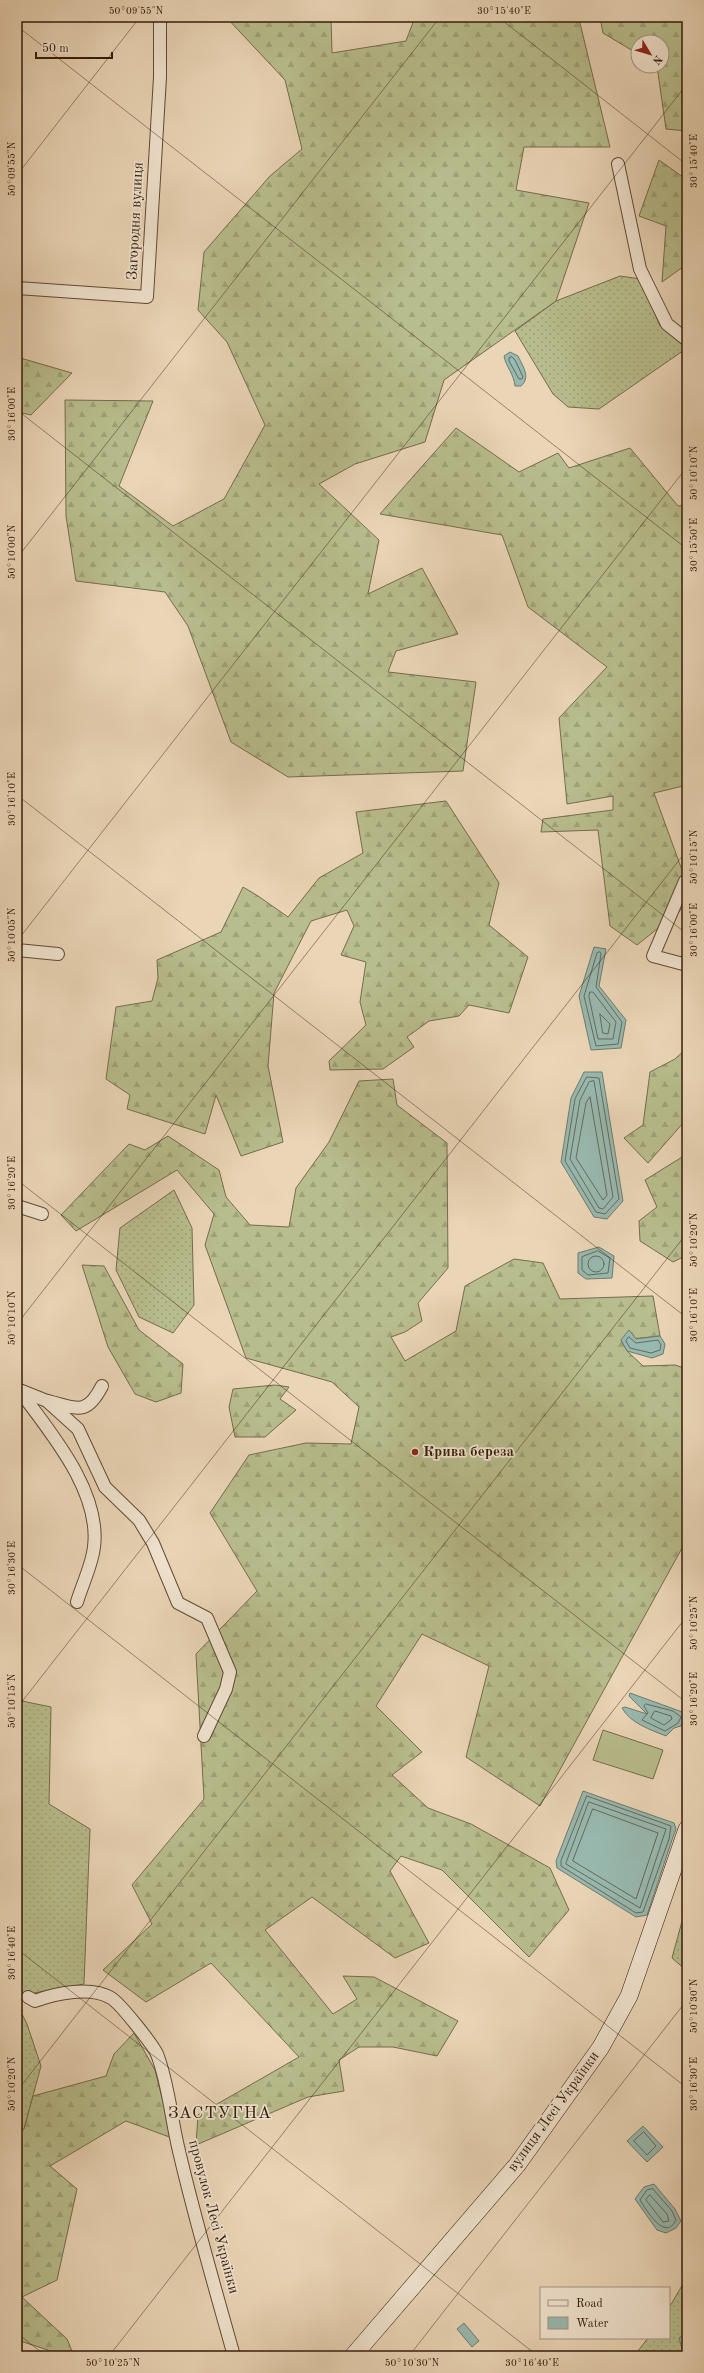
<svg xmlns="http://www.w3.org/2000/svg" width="704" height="2373" font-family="'Old Standard TT',serif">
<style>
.grass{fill:url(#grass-dots);stroke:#766c4c}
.forest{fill:url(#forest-firs);stroke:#766c4c}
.green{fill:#b8bd8d;stroke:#766c4c}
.water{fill:#98b9af;stroke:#707a6d}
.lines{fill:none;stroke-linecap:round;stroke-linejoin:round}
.shore{stroke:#666a5d;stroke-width:1}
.street-casing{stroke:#624a36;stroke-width:14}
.secondary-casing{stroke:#341b0b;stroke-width:18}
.street{stroke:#f1e4d0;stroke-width:12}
.secondary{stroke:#f1e4d0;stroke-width:17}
.ticks{fill:none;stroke:#341b0b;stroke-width:1;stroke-opacity:0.45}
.poi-dot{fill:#8f2418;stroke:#f1e4d0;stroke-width:1.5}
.labels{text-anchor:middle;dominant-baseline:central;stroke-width:3.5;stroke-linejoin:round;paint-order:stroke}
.street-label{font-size:15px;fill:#341b0b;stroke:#f1e4d0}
.poi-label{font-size:15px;font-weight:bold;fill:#341b0b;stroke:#f1e4d0;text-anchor:start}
.quarter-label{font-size:17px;letter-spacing:1px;fill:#341b0b;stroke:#f1e4d0}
.neatline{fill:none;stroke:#341b0b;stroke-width:1.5}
.ticks-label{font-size:10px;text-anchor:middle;fill:#341b0b}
</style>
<defs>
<pattern id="grass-dots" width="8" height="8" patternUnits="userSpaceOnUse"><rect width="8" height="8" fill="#b8bd8d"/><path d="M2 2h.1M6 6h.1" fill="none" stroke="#9fa278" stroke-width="1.8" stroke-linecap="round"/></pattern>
<pattern id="forest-firs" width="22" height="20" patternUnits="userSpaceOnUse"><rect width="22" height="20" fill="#b8bd8d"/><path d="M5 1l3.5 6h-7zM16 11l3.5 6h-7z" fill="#9fa278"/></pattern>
</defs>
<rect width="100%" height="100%" fill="#ead5b6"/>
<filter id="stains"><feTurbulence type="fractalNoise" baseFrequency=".005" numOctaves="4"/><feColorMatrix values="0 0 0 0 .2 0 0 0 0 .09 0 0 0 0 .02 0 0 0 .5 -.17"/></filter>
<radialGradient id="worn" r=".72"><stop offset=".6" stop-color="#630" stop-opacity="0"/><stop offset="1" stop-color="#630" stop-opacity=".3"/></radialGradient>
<g class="grass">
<polygon points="620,276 641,279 660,326 687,348 599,409 568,407 553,394 515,331 556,301"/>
<polygon points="174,1190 192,1228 194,1305 173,1333 139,1317 116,1270 120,1228"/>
<polygon points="17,1700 51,1707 49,1804 90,1829 84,1984 17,1996"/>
<polygon points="687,1903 687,1971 672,1958"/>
<polygon points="17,2004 27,2024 41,2066 24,2129 17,2134"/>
<polygon points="687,2277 687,2356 634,2356 648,2338 669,2338 669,2308"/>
</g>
<g class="forest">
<polygon points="226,17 331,17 332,53 406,41 415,17 578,17 579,19 610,147 524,147 516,190 589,203 556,301 444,380 425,442 355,464 319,484 379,540 368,594 422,568 458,634 396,651 388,672 476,682 463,771 288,777 231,742 188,626 165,592 76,581 66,516 65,400 153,401 119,486 173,526 224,499 265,425 227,342 198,310 204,252 270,176 302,149 285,80"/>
<polygon points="600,17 687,17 687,131 666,129 657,66 662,66 662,42 638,42 638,54 603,33"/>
<polygon points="659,160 687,180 687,264 662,282 666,226 639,216"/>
<polygon points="17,357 72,373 31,415 17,412"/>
<polygon points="456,428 519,472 558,453 569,468 630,448 678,506 687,505 687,785 654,793 687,884 687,905 637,945 610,926 598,830 541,832 543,819 613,810 613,796 567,804 559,718 607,667 528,607 502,535 380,514"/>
<polygon points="446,801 499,883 489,925 528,957 509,1013 469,1005 459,1016 429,1021 407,1037 414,1047 383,1069 330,1070 329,1061 366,1025 360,1002 366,962 341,955 354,926 347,910 311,921 274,993 268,1066 283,1142 241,1156 216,1095 205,1134 127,1109 130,1095 106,1079 116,1007 152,1001 158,978 157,960 221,932 243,887 258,896 288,917 319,878 363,853 356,812"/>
<polygon points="687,1048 687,1125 684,1122 648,1163 624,1138 643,1125 650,1072 675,1059"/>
<polygon points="393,1079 397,1105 447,1143 448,1268 418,1303 422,1321 405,1332 391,1337 405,1361 456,1331 465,1286 514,1259 543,1263 560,1299 653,1296 660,1336 621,1340 627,1351 643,1366 675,1365 687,1369 687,1539 540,1806 466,1757 489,1666 422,1634 376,1706 422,1752 392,1775 428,1808 471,1824 550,1868 569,1910 529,1957 442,1870 401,1856 390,1871 429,1943 395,1958 312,1897 265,1930 333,2014 357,1999 343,1976 374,1977 458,2021 437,2056 393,2047 359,2047 339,2060 344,2091 308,2097 196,2145 198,2115 299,2057 211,1963 146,2002 103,1970 152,1924 132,1885 204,1799 196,1654 257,1591 210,1513 249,1455 306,1443 351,1444 359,1407 332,1382 246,1358 205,1245 214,1214 177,1170 76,1231 61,1215 129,1144 145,1150 168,1136 219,1170 226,1197 250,1225 289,1227 296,1188 329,1142 359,1081"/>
<polygon points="687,1154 687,1255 673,1262 640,1241 639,1221 657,1207 645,1180"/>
<polygon points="82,1265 104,1266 139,1330 183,1364 181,1393 156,1402 135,1394 108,1347"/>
<polygon points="275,1385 289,1387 280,1399 296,1410 265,1437 235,1437 229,1407 233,1389"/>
<polygon points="134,2033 155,2070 172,2138 126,2121 50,2166 77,2189 57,2280 22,2297 67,2339 74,2356 52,2356 48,2350 17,2340 17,2134 24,2129 33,2096 106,2076 114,2054"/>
</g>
<polygon class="green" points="603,1730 663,1750 653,1779 593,1760"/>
<g class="water">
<path d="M510,352L518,356C523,367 531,377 521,386H515C514,374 506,367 504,356Z"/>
<polygon points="594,947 606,949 599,986 626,1020 621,1048 591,1050 579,996"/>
<polygon points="584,1072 602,1072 623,1201 607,1219 594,1217 561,1162 571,1098"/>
<polygon points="599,1247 614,1256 612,1278 586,1279 578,1273 578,1253"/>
<polygon points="629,1330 636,1339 660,1336 665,1344 663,1354 652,1358 627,1351 621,1340"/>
<path d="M630,1693L685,1713L686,1717L681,1726L674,1728L666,1736C651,1730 630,1723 622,1708L625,1707L647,1714L629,1696Z"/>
<polygon points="583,1791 674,1823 676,1829 672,1840 647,1915 636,1917 557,1868 556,1861"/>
<polygon points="643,2126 663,2147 647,2162 627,2141"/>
<polygon points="654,2184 675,2209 681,2221 676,2228 666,2233 657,2230 635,2199 644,2187"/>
<polygon points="464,2323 479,2341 472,2347 457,2329"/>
<polygon points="687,2333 687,2346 682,2349 679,2338"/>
</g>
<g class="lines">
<g class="shore">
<polygon points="512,357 515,360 523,377 522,379 519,379 509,361 509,358"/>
<polygon points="600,952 601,954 596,987 622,1022 618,1044 596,1046 584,996 597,953"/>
<polygon points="590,992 593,992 616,1022 613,1039 598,1039 589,997"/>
<polygon points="600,1014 610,1024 608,1034 603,1033"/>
<polygon points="587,1077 599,1078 619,1199 605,1214 596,1212 565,1161 575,1099"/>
<polygon points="594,1081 613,1197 603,1209 599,1208 570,1159 580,1100 589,1082"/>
<polygon points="590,1097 607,1195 603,1200 576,1158 586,1103"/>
<polygon points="598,1251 610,1258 608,1273 588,1275 582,1270 582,1257"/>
<circle cx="596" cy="1264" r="8"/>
<polygon points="629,1337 636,1343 658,1340 661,1345 660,1350 651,1353 630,1348 626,1341"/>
<polygon points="646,1704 673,1711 681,1717 678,1723 665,1731 642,1720 648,1713 644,1706"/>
<polygon points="655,1711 671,1716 672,1719 664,1725 651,1718"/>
<polygon points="587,1796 671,1826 669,1839 643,1912 636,1913 561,1866 561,1861"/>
<polygon points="589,1802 666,1829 640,1908 566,1864"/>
<polygon points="593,1809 658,1833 636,1899 573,1861"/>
<polygon points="644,2132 656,2146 647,2155 634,2141"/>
<path d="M653,2189L672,2211L676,2220C665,2242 647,2211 640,2200L647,2190Z"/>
<polygon points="650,2195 667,2214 669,2221 663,2222 646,2200"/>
</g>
<g class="street-casing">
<g id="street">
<polyline points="618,164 640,269 667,324 687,340"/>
<polyline points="17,288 147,297 160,77 160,17"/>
<polyline points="685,881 653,956 687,965"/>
<polyline points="17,950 58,954"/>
<polyline points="17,1206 42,1214"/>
<polyline points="17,1389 47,1401 78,1429 105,1487 139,1520 153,1543 178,1603 207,1618 230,1672 226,1689 204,1736"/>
<path d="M19,1390C50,1432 101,1491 94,1547C92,1565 82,1585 77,1602"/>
<path d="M48,1401C77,1408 86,1417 102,1386"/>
<path d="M28,1997L35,2001C56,1993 91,1986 111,1998C120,2003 153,2045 157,2054C169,2085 171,2119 179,2151C195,2220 215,2288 234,2356"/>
</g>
</g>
<g class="secondary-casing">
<polyline id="secondary" points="353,2356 517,2165 601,2047 629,1996 687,1829"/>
</g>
<use href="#street" class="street"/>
<use href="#secondary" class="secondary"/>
</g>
<path class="ticks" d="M498,17L687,165M17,26L687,549M17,175L140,17M17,410L687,934M17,558L440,17M17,795L687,1318M17,941L687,84M17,1180L687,1703M17,1324L687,467M17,1564L687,2088M17,1708L687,850M17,1949L538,2356M17,2091L687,1233M17,2333L46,2356M109,2356L687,1616M409,2356L687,2000"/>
<circle class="poi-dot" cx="415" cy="1452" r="4"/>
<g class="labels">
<g class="street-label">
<text transform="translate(136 221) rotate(-87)">Загородня вулиця</text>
<text transform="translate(554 2112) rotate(-54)">вулиця Лесі Українки</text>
<text transform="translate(213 2217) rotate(75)">провулок Лесі Українки</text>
</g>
<g class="poi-label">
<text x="423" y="1452">Крива береза</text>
</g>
<g class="quarter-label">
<text x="220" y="2113">ЗАСТУГНА</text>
</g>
</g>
<rect width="704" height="2373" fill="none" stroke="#ead5b6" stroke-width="44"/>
<rect x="540" y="2287" width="130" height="52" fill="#f1e4d0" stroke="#a59481"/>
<rect x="548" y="2300" width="20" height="6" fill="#f1e4d0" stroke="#a59481"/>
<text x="576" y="2307" font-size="12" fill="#341b0b">Road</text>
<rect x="548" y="2317" width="20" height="12" fill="#98b9af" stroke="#a59481"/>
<text x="576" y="2327" font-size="12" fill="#341b0b">Water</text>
<g transform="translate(650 54) rotate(128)"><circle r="19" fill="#f1e4d0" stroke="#a59481"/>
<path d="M0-3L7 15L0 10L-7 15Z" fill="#8f2418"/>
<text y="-6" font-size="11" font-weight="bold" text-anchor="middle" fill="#341b0b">N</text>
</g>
<path d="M36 52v6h76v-6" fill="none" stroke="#341b0b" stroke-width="2"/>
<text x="42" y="52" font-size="12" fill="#341b0b" stroke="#f1e4d0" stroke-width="3" paint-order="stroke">50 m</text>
<rect x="22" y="22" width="660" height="2329" class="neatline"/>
<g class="ticks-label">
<text x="136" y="14">50°09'55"N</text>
<text x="504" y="14">30°15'40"E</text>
<text transform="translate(693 161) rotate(-90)" y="4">30°15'40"E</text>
<text transform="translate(11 169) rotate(-90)" y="4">50°09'55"N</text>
<text transform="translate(11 414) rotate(-90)" y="4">30°16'00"E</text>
<text transform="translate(693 473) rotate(-90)" y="4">50°10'10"N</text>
<text transform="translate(693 545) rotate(-90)" y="4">30°15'50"E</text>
<text transform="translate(11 552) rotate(-90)" y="4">50°10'00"N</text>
<text transform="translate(11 799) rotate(-90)" y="4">30°16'10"E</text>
<text transform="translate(693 857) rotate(-90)" y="4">50°10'15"N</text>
<text transform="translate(693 930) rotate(-90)" y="4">30°16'00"E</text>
<text transform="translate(11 935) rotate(-90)" y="4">50°10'05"N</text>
<text transform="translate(11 1183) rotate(-90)" y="4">30°16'20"E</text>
<text transform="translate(693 1240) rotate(-90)" y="4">50°10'20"N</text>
<text transform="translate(693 1315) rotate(-90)" y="4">30°16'10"E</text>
<text transform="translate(11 1318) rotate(-90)" y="4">50°10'10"N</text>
<text transform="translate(11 1568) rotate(-90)" y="4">30°16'30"E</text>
<text transform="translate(693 1623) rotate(-90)" y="4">50°10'25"N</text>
<text transform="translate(693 1699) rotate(-90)" y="4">30°16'20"E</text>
<text transform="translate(11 1701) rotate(-90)" y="4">50°10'15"N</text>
<text transform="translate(11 1953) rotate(-90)" y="4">30°16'40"E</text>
<text transform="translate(693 2006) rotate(-90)" y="4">50°10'30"N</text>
<text transform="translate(693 2084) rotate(-90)" y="4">30°16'30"E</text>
<text transform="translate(11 2084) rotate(-90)" y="4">50°10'20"N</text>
<text x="113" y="2366">50°10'25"N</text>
<text x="412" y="2366">50°10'30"N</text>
<text x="532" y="2366">30°16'40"E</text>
</g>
<rect width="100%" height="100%" filter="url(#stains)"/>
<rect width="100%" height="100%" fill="url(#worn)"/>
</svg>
